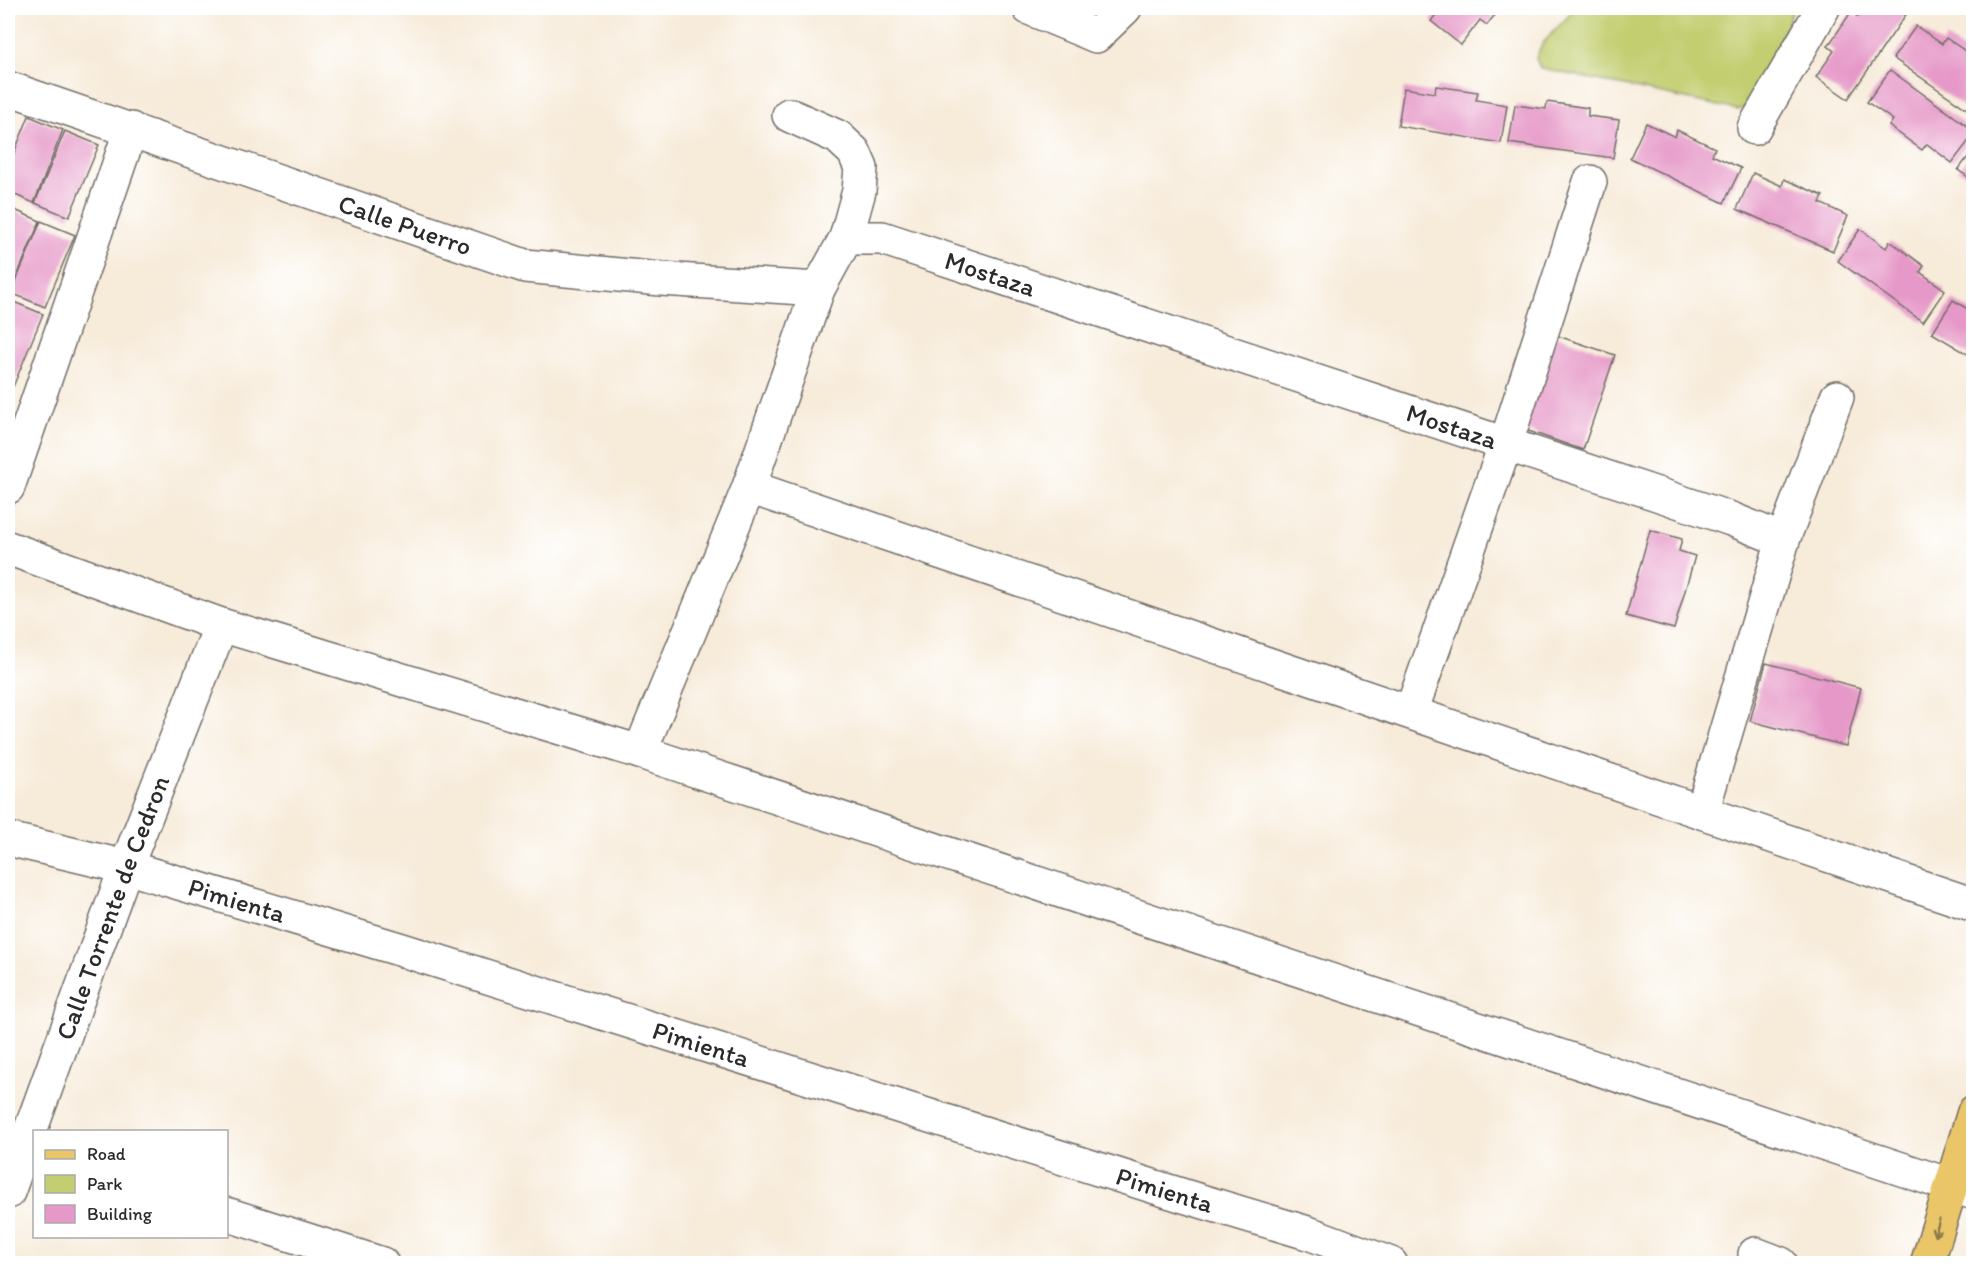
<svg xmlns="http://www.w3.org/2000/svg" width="1981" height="1271" font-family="Itim,sans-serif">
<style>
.green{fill:#c2ce70;stroke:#767c4e;stroke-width:1.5}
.building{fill:#e699c8}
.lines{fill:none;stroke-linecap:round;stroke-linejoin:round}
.minor-casing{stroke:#726e68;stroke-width:36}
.major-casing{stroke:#726e68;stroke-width:36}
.minor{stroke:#fff;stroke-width:33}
.major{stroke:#eac669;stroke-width:33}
.oneway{stroke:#8a784a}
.labels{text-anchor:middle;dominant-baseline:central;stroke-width:4.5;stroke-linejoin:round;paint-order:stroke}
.street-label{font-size:26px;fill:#2b2b2b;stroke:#fff}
</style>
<rect width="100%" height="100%" fill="#fff"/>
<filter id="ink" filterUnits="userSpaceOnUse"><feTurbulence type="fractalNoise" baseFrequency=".0167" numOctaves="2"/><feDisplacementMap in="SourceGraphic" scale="12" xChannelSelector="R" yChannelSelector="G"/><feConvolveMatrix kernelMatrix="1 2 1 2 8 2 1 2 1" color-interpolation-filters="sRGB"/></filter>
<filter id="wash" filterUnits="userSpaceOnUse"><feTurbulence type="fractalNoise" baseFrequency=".008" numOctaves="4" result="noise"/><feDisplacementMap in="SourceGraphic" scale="24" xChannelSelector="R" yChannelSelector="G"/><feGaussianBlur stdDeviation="1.35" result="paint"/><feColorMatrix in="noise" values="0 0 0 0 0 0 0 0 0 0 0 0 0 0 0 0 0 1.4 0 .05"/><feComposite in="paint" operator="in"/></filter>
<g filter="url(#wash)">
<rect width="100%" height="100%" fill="#f7ebd9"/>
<polygon class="green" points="1576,8 1794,8 1751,105 1738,110 1540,68 1536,58 1543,43"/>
<g id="blocks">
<g class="building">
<polygon points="1441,8 1500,8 1487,25 1480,20 1461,45 1431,21"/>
<polygon points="1864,8 1899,8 1907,13 1848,99 1816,77 1834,51 1828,46 1851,12 1858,17"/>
<polygon points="1916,26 1942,44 1946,38 1974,57 1974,114 1893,58"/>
<polygon points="1890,70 1974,131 1974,134 1952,163 1927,144 1922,150 1889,126 1893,120 1867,102"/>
<polygon points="1436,86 1478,92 1476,100 1507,105 1501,143 1398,126 1404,88 1435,93"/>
<polygon points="1547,102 1588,108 1588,116 1619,120 1613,158 1509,143 1515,105 1546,109"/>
<polygon points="29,116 63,130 34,203 8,192 8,168"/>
<polygon points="1646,123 1675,137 1677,130 1715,148 1712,155 1741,168 1724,203 1630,158"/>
<polygon points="65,131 99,145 69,217 35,203"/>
<polygon points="1974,149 1974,181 1958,170"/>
<polygon points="1753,173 1782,186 1784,179 1823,196 1820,203 1848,216 1833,251 1737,209"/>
<polygon points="8,207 40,221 10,293 8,292"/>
<polygon points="41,221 75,235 45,307 11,293"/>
<polygon points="1860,229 1886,248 1890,241 1924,266 1920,272 1945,290 1923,322 1838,261"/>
<polygon points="9,300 43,314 13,387 8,384"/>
<polygon points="1953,300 1974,313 1974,358 1932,333"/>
<polygon points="1555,335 1615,355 1583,450 1523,429"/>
<polygon points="1650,530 1682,539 1679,551 1695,556 1674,629 1626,616"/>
<polygon points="1766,663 1861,688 1846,746 1750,721"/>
</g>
</g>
</g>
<g filter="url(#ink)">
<use href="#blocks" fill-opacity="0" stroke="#726e68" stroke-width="1.5"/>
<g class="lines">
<g class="minor-casing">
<g id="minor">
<polyline points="1029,8 1096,36 1125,8"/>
<path id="s1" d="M8,88L525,266L661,279L818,289"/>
<polyline points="1754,128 1823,8"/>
<path id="s2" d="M846,238H882L1660,495L1731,519L1783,540L1702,812"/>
<polyline points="8,487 131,129"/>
<polyline points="749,487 1974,905"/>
<polyline points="1783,540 1837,397"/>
<polyline points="8,548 221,625 640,752 1974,1193"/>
<polyline points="1411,712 1506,443 1590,182"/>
<polyline points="640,752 749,487 818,289 846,238 859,191 861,168 854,152 838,137 789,115"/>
<path id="s3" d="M8,839L126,867L399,949L1184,1196L1311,1234L1391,1264"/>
<path id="s4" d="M8,1192L126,867L221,625"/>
<polyline points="226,1214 382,1264"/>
<polyline points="1755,1254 1781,1264"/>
</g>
</g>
<g class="major-casing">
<polyline id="major" points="1927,1264 1974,1112"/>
</g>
<use href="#minor" class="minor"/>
<use href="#major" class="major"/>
</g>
<defs><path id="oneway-shaft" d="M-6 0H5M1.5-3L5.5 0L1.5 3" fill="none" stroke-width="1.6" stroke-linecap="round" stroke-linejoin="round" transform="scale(1.5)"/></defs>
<use class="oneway" href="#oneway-shaft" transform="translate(1937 1228) rotate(106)"/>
</g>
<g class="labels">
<g class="street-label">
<text stroke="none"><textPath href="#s1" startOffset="420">Calle Puerro</textPath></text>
<text stroke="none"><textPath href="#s2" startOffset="150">Mostaza</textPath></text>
<text stroke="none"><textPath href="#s2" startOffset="636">Mostaza</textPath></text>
<text stroke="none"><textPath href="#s3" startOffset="237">Pimienta</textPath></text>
<text stroke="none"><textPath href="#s4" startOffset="303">Calle Torrente de Cedron</textPath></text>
<text stroke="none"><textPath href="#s3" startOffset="723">Pimienta</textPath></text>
<text stroke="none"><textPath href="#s3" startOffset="1209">Pimienta</textPath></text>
</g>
</g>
<rect width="1981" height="1271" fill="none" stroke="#fff" stroke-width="30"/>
<rect x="33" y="1130" width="195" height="108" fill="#ffffff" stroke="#aaaaaa" stroke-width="1.5"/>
<rect x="45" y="1150" width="30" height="9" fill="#eac669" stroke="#aaaaaa" stroke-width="1.5"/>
<text x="87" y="1160" font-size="18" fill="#2b2b2b">Road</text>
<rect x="45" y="1175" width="30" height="18" fill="#c2ce70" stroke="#aaaaaa" stroke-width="1.5"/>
<text x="87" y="1190" font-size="18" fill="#2b2b2b">Park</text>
<rect x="45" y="1205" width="30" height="18" fill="#e699c8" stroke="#aaaaaa" stroke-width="1.5"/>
<text x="87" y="1220" font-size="18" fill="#2b2b2b">Building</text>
</svg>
